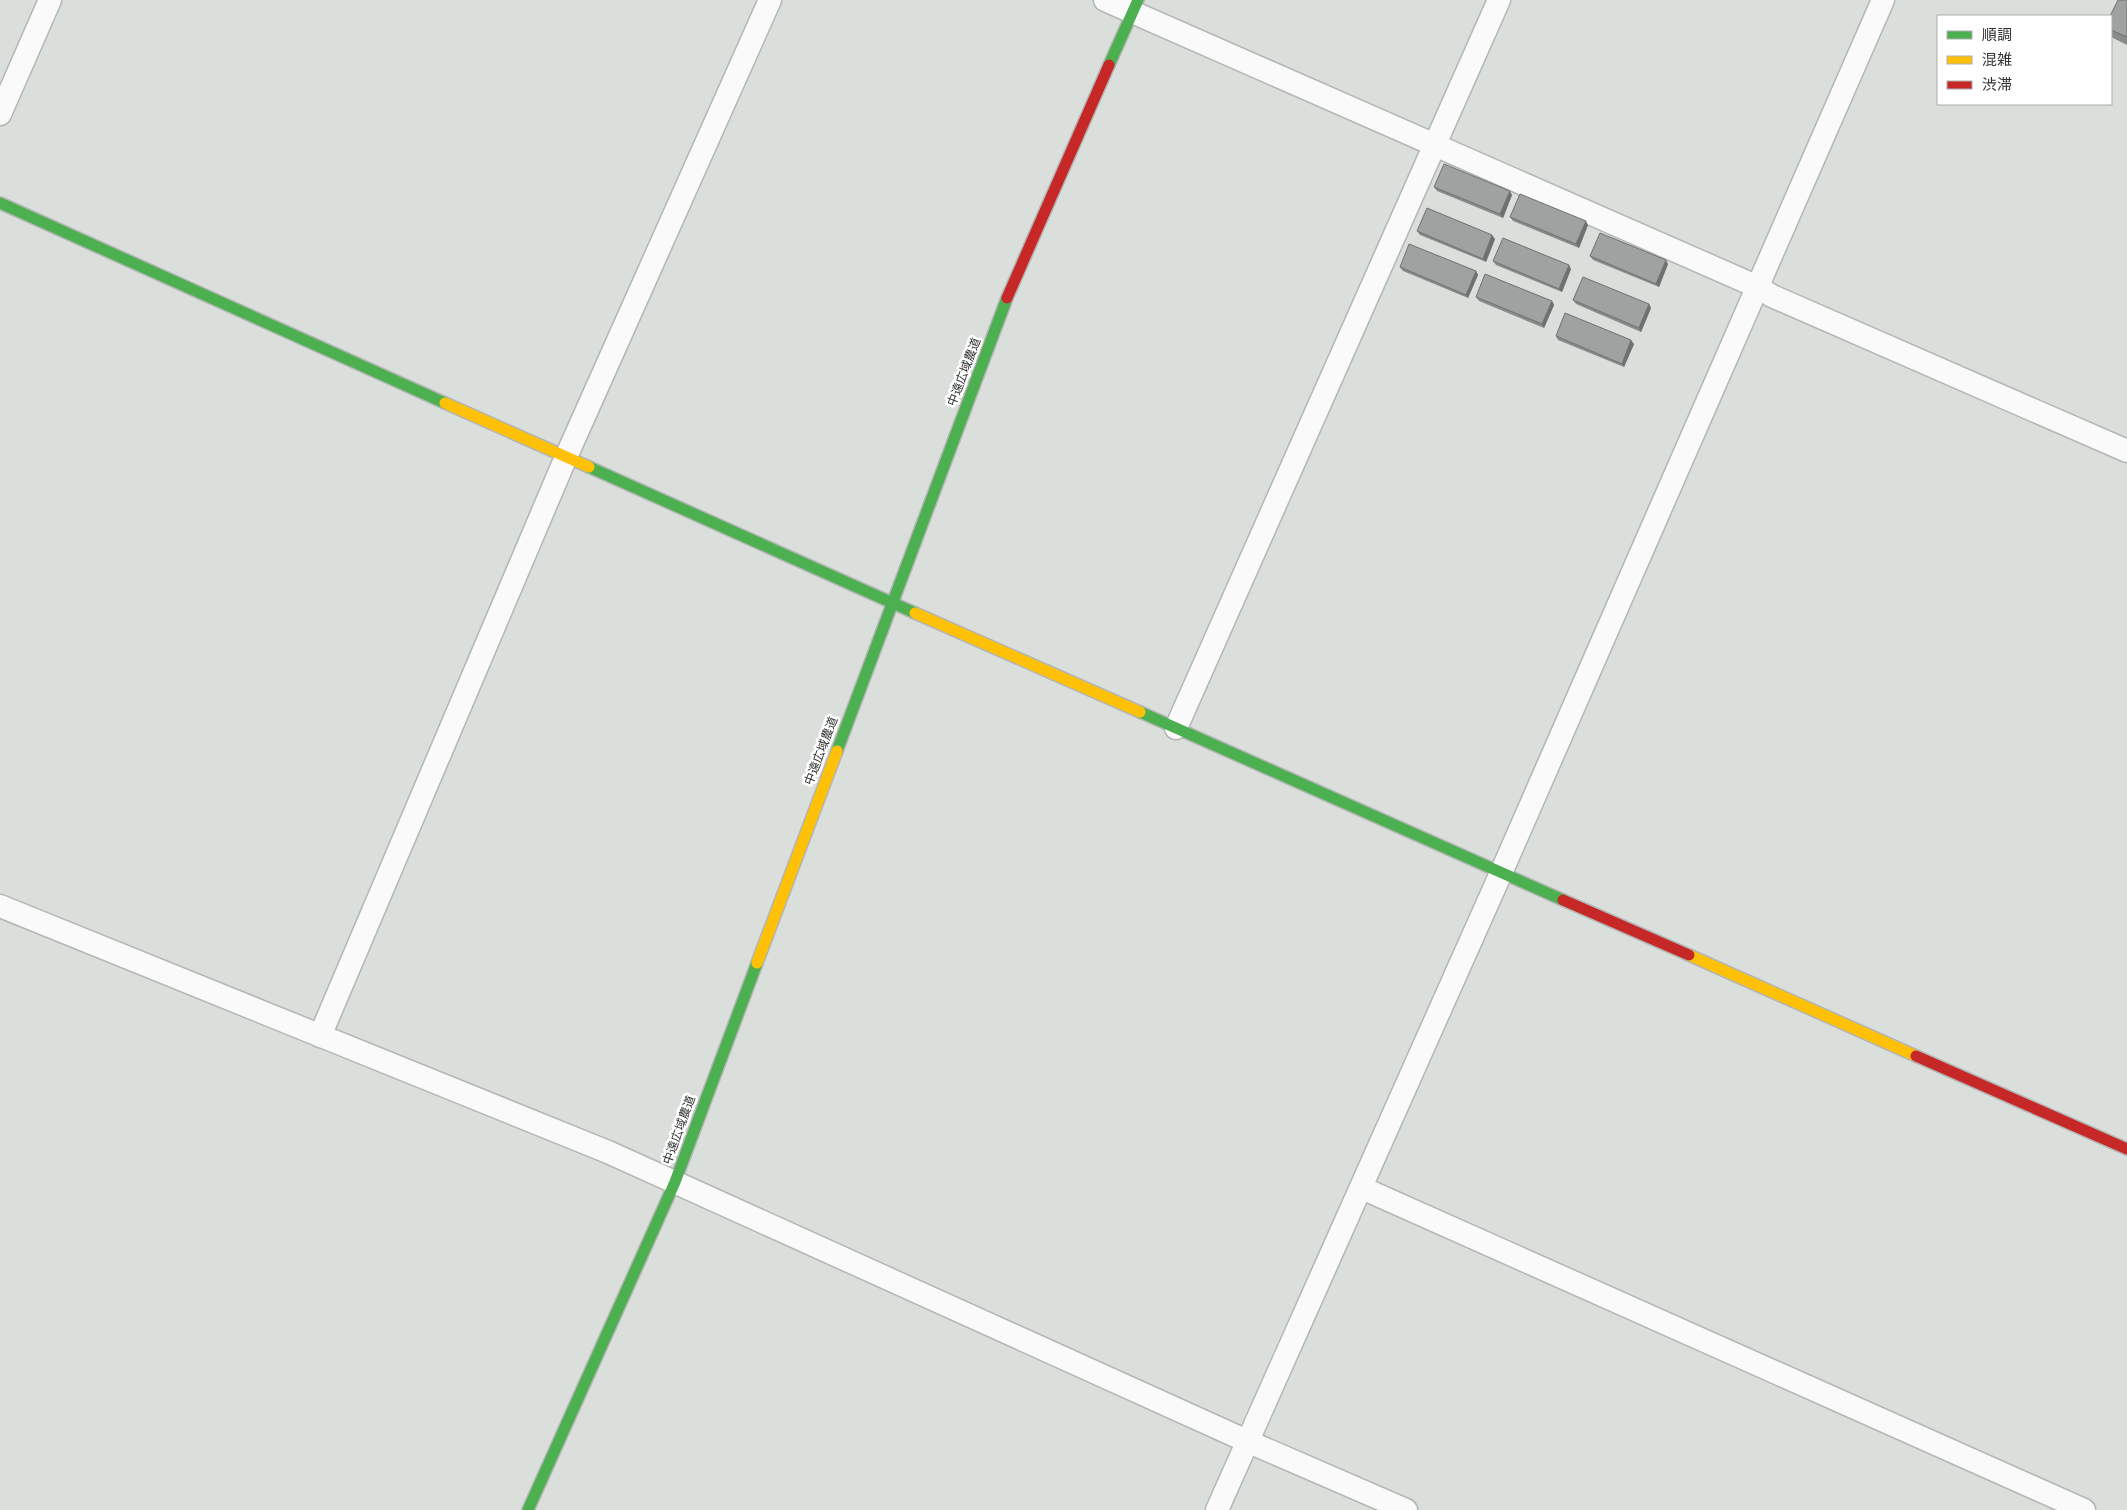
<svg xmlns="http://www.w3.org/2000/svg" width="2127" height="1510" font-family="'Times New Roman','Noto Sans JP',serif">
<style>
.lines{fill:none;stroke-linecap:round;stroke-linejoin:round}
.street-casing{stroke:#b3b6b3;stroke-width:25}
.fast-casing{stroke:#b3b6b3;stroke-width:14}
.slow-casing{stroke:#b3b6b3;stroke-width:14}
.jam-casing{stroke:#b3b6b3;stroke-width:14}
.street{stroke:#fafafa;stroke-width:22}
.fast{stroke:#4caf50;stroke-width:11}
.slow{stroke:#ffc107;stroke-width:11}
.jam{stroke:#c62828;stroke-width:11}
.wall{fill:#888b8a}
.shaded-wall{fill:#6f7170}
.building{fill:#9ea2a0;stroke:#6f7170}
.labels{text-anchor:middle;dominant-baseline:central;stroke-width:5;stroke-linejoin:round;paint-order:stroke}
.street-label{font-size:12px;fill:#2f322f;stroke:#fff}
</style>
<rect width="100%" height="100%" fill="#dbdfdb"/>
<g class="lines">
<g class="street-casing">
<g id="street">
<polyline points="1105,0 1758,287 1772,296 2127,451"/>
<polyline points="0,114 50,0"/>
<polyline points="1176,728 1499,0"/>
<polyline points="0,906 608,1152 1249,1442 1406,1510"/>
<polyline points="320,1036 566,457 770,0"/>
<polyline points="1362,1188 2084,1510"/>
<polyline points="1217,1510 1501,873 1883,0"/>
</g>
</g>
<g class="fast-casing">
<g id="fast">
<polyline points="1109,65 1138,0"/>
<polyline points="0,203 445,403"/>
<polyline points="589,467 915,613"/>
<polyline points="1140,712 1563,900"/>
<polyline points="837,751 1007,298"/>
<polyline points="528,1510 675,1182 757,963"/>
</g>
</g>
<g class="slow-casing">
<g id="slow">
<polyline points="445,403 589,467"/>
<polyline points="915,613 1140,712"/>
<polyline points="1689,955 1916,1056"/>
<polyline points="757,963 837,751"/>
</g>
</g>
<g class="jam-casing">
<g id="jam">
<polyline points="1007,298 1109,65"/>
<polyline points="1563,900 1689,955"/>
<polyline points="1916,1056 2127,1149"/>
</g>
</g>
<use href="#street" class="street"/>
<use href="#fast" class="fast"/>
<use href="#slow" class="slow"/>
<use href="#jam" class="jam"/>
</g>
<g class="wall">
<polygon points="2127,0 2127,45 2113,38 2111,35 2111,16"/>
<polygon points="1434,187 1512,195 1503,218 1437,191"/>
<polygon points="1510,217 1588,225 1579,248 1513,221"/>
<polygon points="1417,231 1495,239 1486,262 1420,235"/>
<polygon points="1590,256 1668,264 1659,287 1593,260"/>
<polygon points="1493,261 1571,269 1562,292 1496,265"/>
<polygon points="1400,267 1476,271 1478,275 1468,298 1403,271"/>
<polygon points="1476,297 1552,301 1554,305 1544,328 1479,301"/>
<polygon points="1573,300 1649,304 1651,308 1641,332 1576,304"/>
<polygon points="1556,336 1634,344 1624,367 1558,340"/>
</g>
<g class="shaded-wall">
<polygon points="1510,191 1512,195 1503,218 1500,214"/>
<polygon points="1586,221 1588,225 1579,248 1576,244"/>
<polygon points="1492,235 1495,239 1486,262 1483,259"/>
<polygon points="1666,260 1668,264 1659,287 1656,284"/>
<polygon points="1569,265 1571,269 1562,292 1559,289"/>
<polygon points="1476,271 1478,275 1468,298 1466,295"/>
<polygon points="1552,301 1554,305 1544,328 1542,324"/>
<polygon points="1649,304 1651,308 1641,332 1639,328"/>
<polygon points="1631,340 1634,344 1624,367 1622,364"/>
</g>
<g class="building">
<polygon points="2118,0 2127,0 2127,37 2111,30 2110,16"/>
<polygon points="1444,164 1510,191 1500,214 1434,187"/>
<polygon points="1520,194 1586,221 1576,244 1510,217"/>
<polygon points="1427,208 1492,235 1483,259 1417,231"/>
<polygon points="1600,233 1666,260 1656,284 1590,256"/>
<polygon points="1503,238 1569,265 1559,289 1493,261"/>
<polygon points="1409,244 1476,271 1466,295 1400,267"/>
<polygon points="1485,274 1552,301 1542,324 1476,297"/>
<polygon points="1583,277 1649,304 1639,328 1573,300"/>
<polygon points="1565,313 1631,340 1622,364 1556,336"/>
</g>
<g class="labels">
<g class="street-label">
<text transform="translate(964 372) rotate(-69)">中遠広域農道</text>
<text transform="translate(821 751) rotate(-69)">中遠広域農道</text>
<text transform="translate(679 1130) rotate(-70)">中遠広域農道</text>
</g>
</g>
<rect x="1937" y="15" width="175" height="90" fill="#ffffff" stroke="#acadac"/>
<rect x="1947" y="31" width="25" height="8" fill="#4caf50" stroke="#acadac"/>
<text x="1982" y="40" font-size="15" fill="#2f322f">順調</text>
<rect x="1947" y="56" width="25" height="8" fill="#ffc107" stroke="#acadac"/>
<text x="1982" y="65" font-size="15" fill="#2f322f">混雑</text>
<rect x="1947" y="81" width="25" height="8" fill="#c62828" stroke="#acadac"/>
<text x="1982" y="90" font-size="15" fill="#2f322f">渋滞</text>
</svg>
